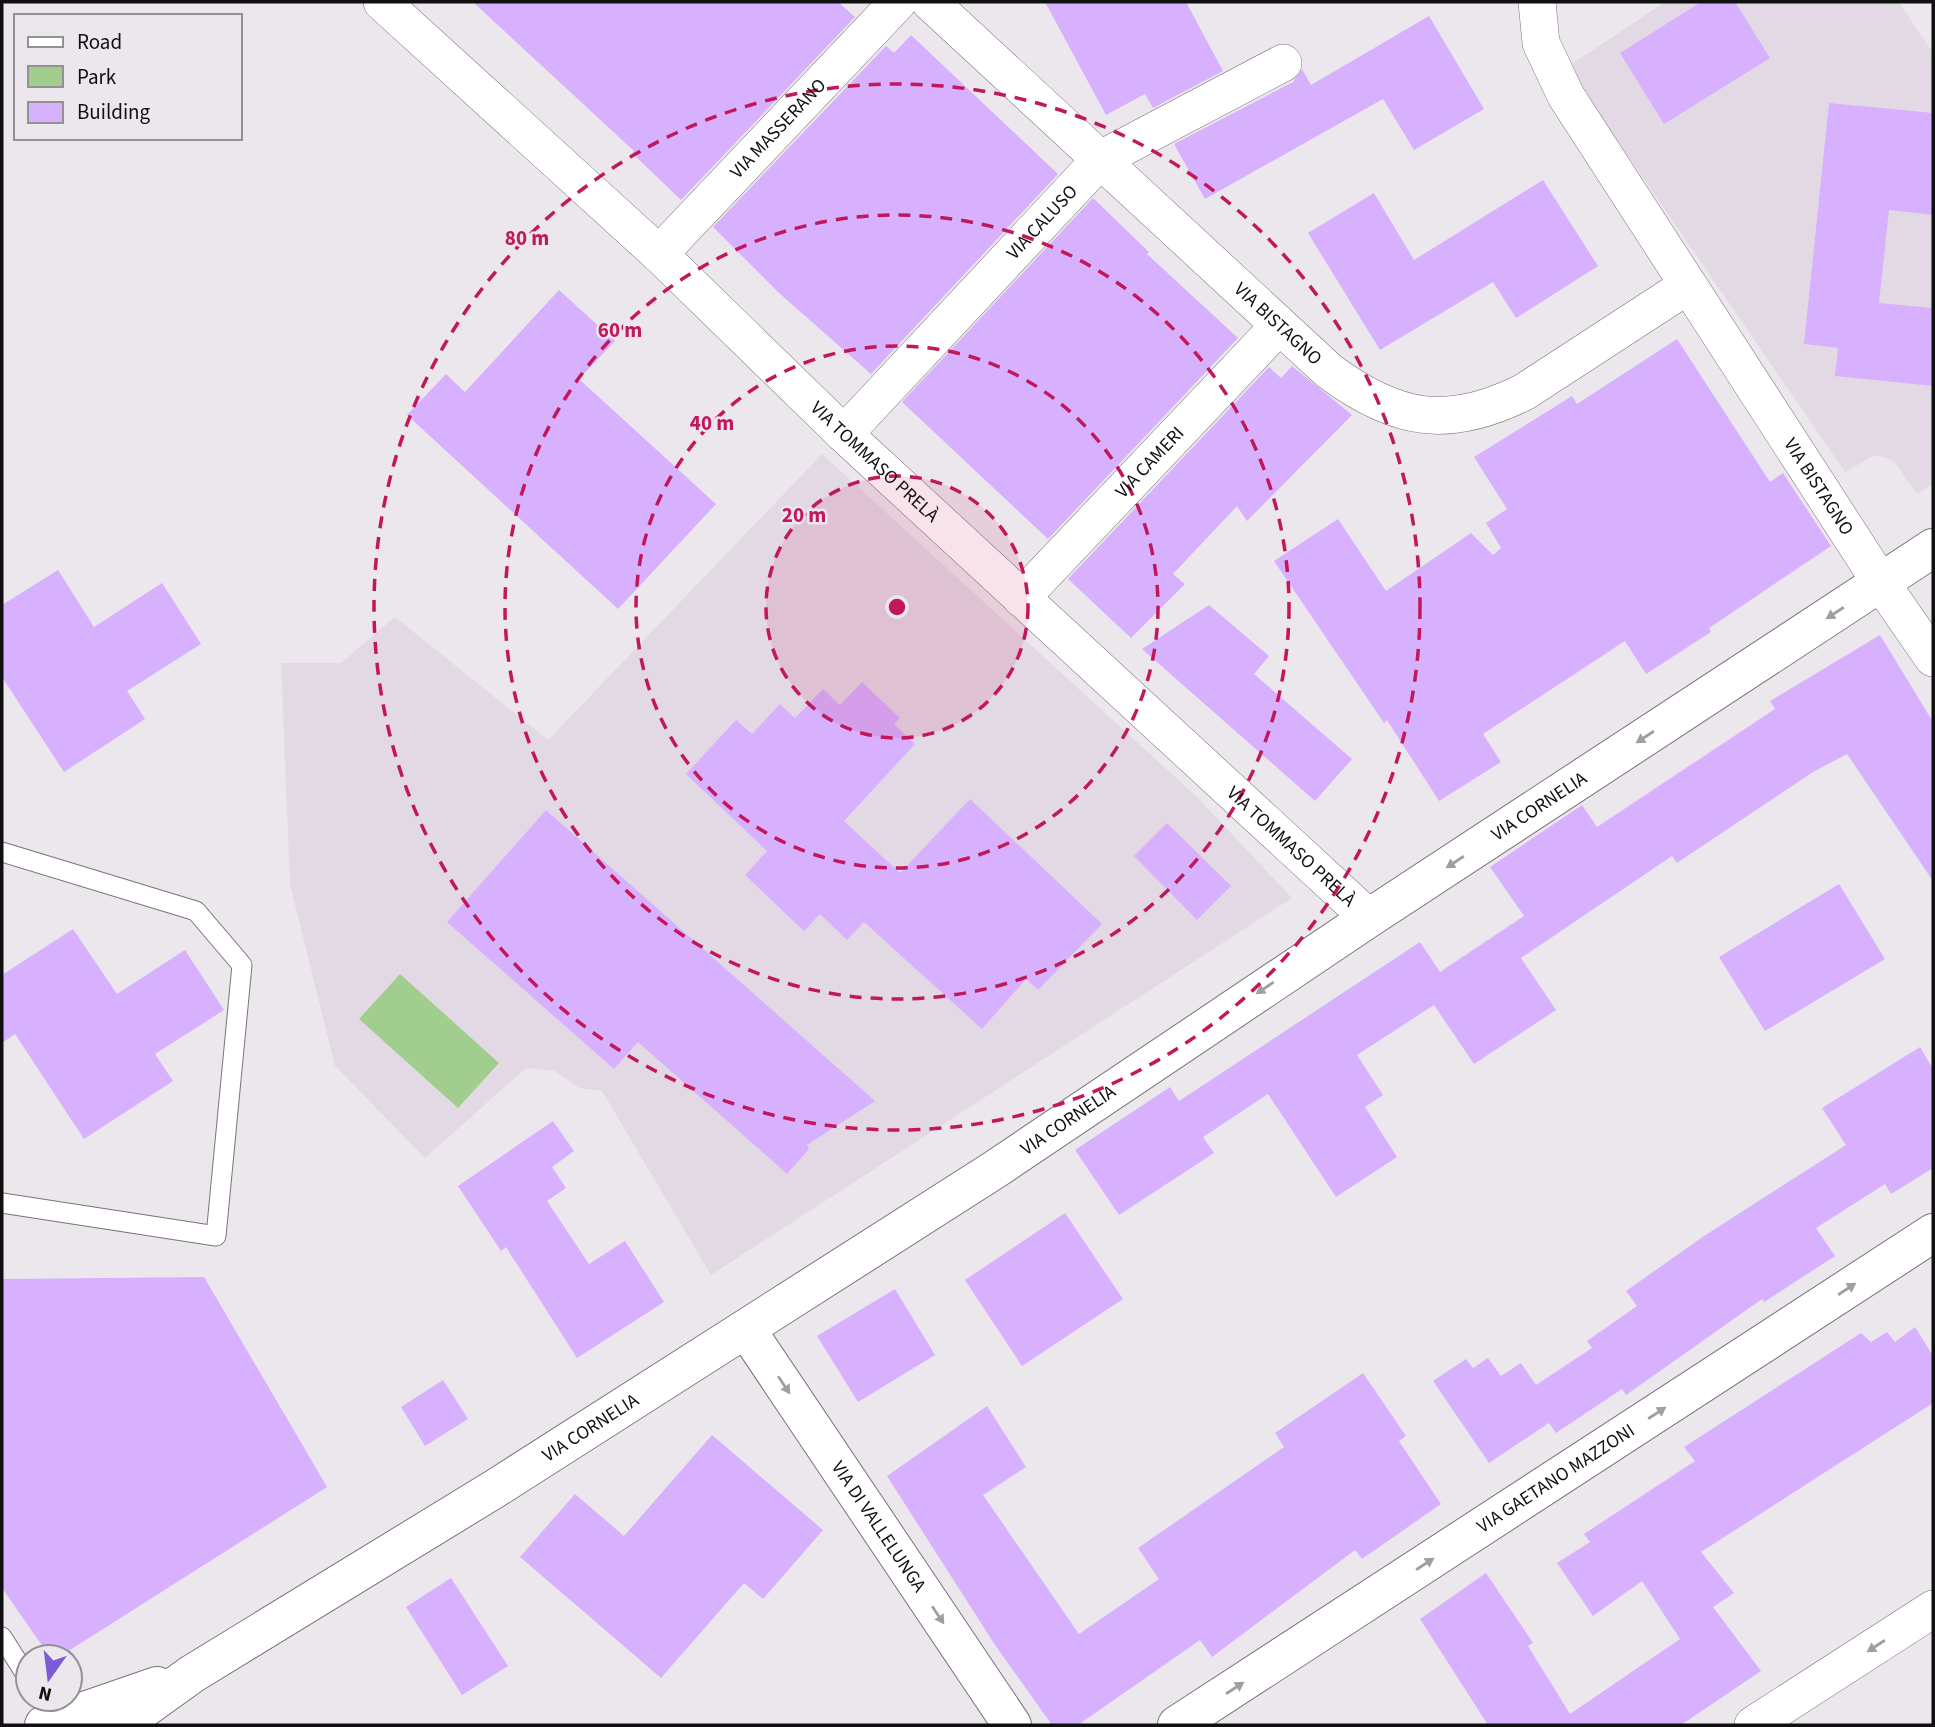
<svg xmlns="http://www.w3.org/2000/svg" width="1935" height="1727" font-family="'Source Sans 3',sans-serif">
<style>
.built{fill:#e3d9e5}
.green{fill:#a1ce8e}
.building{fill:#d7b1fe}
.lines{fill:none;stroke-linecap:round;stroke-linejoin:round}
.lane-casing{stroke:#787478;stroke-width:21}
.street-casing{stroke:#787478;stroke-width:38}
.secondary-casing{stroke:#787478;stroke-width:40}
.lane{stroke:#fff;stroke-width:19}
.street{stroke:#fff;stroke-width:37}
.secondary{stroke:#fff;stroke-width:38}
.oneway{fill:#a09fa0}
.ring{fill:none;stroke:#c2185b;stroke-width:3.5;stroke-dasharray:12 9}
.labels{text-anchor:middle;dominant-baseline:central;stroke-width:5;stroke-linejoin:round;paint-order:stroke}
.street-label{font-size:19px;fill:#111011;stroke:#ece7ed}
.centre{fill:#c2185b;stroke:#ece7ed;stroke-width:3.5}
.ring-label{font-size:21px;text-anchor:middle;font-weight:bold;fill:#c2185b;stroke:#ece7ed;stroke-width:5;stroke-linejoin:round;paint-order:stroke}
</style>
<rect width="100%" height="100%" fill="#ece7ed"/>
<g class="built">
<polygon points="1665,2 1899,2 1933,53 1933,484 1917,494 1894,461 1875,455 1845,472 1567,67"/>
<polygon points="822,454 1197,797 1292,898 711,1275 602,1091 579,1088 555,1071 526,1068 425,1158 335,1066 290,885 281,663 341,663 395,617 548,740"/>
</g>
<polygon class="green" points="400,974 499,1063 458,1108 359,1019"/>
<g class="building">
<polygon points="473,2 838,2 855,17 681,200 632,153 634,151"/>
<polygon points="1045,2 1186,2 1223,71 1153,108 1145,94 1106,115"/>
<polygon points="1701,2 1735,2 1770,58 1664,124 1620,53"/>
<polygon points="1429,16 1484,109 1414,150 1383,99 1205,199 1174,144 1293,82 1302,69 1311,85"/>
<polygon points="911,35 1058,174 871,374 779,293 713,227 886,46 894,53"/>
<polygon points="1829,103 1933,113 1933,215 1889,210 1879,303 1933,308 1933,386 1835,376 1838,348 1804,344"/>
<polygon points="1543,180 1598,266 1516,318 1493,282 1380,350 1308,233 1374,193 1414,260"/>
<polygon points="1093,198 1149,252 1147,254 1238,338 1048,539 902,402"/>
<polygon points="559,290 615,341 579,379 716,504 618,609 407,415 446,374 465,392"/>
<polygon points="1677,339 1770,482 1783,473 1831,546 1709,628 1711,632 1646,674 1625,641 1483,734 1501,762 1439,801 1387,720 1384,723 1274,561 1338,519 1386,591 1471,533 1493,555 1501,548 1486,523 1507,509 1474,457 1572,396 1577,404"/>
<polygon points="1292,366 1352,415 1247,521 1237,506 1173,574 1185,584 1131,638 1068,579 1269,367 1281,378"/>
<polygon points="58,570 94,627 162,583 201,644 127,691 145,719 64,772 2,677 2,605"/>
<polygon points="1209,605 1269,656 1254,674 1352,759 1315,801 1142,649"/>
<polygon points="1880,635 1933,722 1933,881 1847,754 1813,772 1677,863 1672,856 1521,958 1556,1010 1474,1064 1434,1005 1357,1055 1383,1095 1365,1107 1397,1157 1336,1197 1268,1094 1203,1137 1214,1153 1119,1215 1075,1150 1170,1087 1179,1101 1420,942 1440,972 1524,916 1490,867 1582,805 1597,827 1775,709 1770,701"/>
<polygon points="862,682 900,718 894,724 915,744 844,821 900,873 970,799 1102,924 1038,990 1026,979 982,1029 864,922 847,940 820,914 804,931 745,875 767,851 686,774 736,720 752,734 780,704 795,718 823,689 840,705"/>
<polygon points="546,810 875,1101 807,1145 809,1149 787,1174 638,1042 614,1069 447,922"/>
<polygon points="1167,823 1231,886 1197,920 1134,856"/>
<polygon points="1839,884 1885,959 1765,1031 1719,957"/>
<polygon points="73,929 117,994 185,950 224,1010 155,1054 173,1081 84,1139 15,1034 2,1043 2,975"/>
<polygon points="1920,1047 1933,1069 1933,1168 1891,1194 1885,1184 1816,1228 1835,1256 1764,1302 1762,1299 1626,1395 1622,1389 1556,1433 1549,1423 1489,1463 1433,1381 1466,1359 1473,1368 1488,1358 1501,1376 1521,1363 1536,1385 1592,1348 1587,1341 1637,1306 1626,1291 1704,1236 1846,1145 1822,1108"/>
<polygon points="553,1121 574,1151 552,1167 566,1188 547,1201 589,1264 625,1241 664,1302 577,1358 506,1247 501,1251 458,1186"/>
<polygon points="1065,1213 1123,1299 1022,1366 965,1280"/>
<polygon points="204,1277 327,1487 59,1657 50,1657 2,1588 2,1279"/>
<polygon points="895,1289 935,1355 858,1402 817,1336"/>
<polygon points="1915,1327 1933,1356 1933,1403 1701,1552 1734,1593 1713,1607 1761,1671 1681,1725 1488,1725 1420,1619 1486,1573 1533,1643 1528,1646 1570,1714 1680,1639 1642,1581 1593,1616 1557,1563 1590,1542 1584,1534 1695,1461 1684,1447 1861,1333 1871,1342 1887,1332 1895,1342"/>
<polygon points="1363,1373 1406,1436 1399,1441 1441,1504 1362,1559 1355,1550 1212,1657 1200,1640 1078,1725 1052,1725 995,1645 887,1476 987,1406 1026,1467 983,1495 1079,1634 1159,1579 1138,1548 1284,1447 1275,1433"/>
<polygon points="443,1380 468,1419 425,1446 401,1407"/>
<polygon points="712,1435 823,1530 763,1599 744,1583 661,1678 520,1557 575,1494 624,1536"/>
<polygon points="451,1578 508,1666 462,1695 406,1607"/>
</g>
<g class="lines">
<g class="lane-casing">
<g id="lane">
<polyline points="2,852 196,911 242,965 216,1236 2,1203"/>
<polyline points="2,1637 28,1678"/>
</g>
</g>
<g class="street-casing">
<g id="street">
<path id="s1" d="M382,2L659,254L844,434L1369,918"/>
<path id="s2" d="M930,2L1329,371C1396,421 1448,430 1524,392L1687,286"/>
<path id="s3" d="M1537,2L1541,43L1566,96L1881,583L1933,658"/>
<path id="s4" d="M659,254L898,2"/>
<path id="s5" d="M844,434L1101,159L1283,63"/>
<path id="s6" d="M1021,598L1278,327"/>
<polyline points="1753,1725 1933,1609"/>
</g>
</g>
<g class="secondary-casing">
<g id="secondary">
<path id="s7" d="M746,1329L1012,1725"/>
<polyline points="44,1725 157,1686"/>
<path id="s8" d="M121,1725L192,1674L496,1488L994,1170L1369,918L1933,548"/>
<path id="s9" d="M1177,1725L1933,1233"/>
</g>
</g>
<use href="#lane" class="lane"/>
<use href="#street" class="street"/>
<use href="#secondary" class="secondary"/>
</g>
<defs><path id="oneway-solid" d="M-6-.8H1V-3.2L6.5 0L1 3.2V.8H-6Z" transform="scale(1.75)"/></defs>
<g class="oneway">
<use href="#oneway-solid" transform="translate(1835 613) rotate(147)"/>
<use href="#oneway-solid" transform="translate(1645 737) rotate(147)"/>
<use href="#oneway-solid" transform="translate(1455 862) rotate(147)"/>
<use href="#oneway-solid" transform="translate(1265 988) rotate(146)"/>
<use href="#oneway-solid" transform="translate(1847 1289) rotate(-33)"/>
<use href="#oneway-solid" transform="translate(784 1385) rotate(56)"/>
<use href="#oneway-solid" transform="translate(1657 1413) rotate(-33)"/>
<use href="#oneway-solid" transform="translate(1425 1564) rotate(-33)"/>
<use href="#oneway-solid" transform="translate(938 1615) rotate(56)"/>
<use href="#oneway-solid" transform="translate(1876 1646) rotate(147)"/>
<use href="#oneway-solid" transform="translate(1235 1688) rotate(-33)"/>
</g>
<circle cx="897" cy="607" r="131" fill="#c2185b" fill-opacity=".12"/>
<g class="ring">
<circle cx="897" cy="607" r="131"/>
<circle cx="897" cy="607" r="261"/>
<circle cx="897" cy="607" r="392"/>
<circle cx="897" cy="607" r="523"/>
</g>
<g class="labels">
<g class="street-label">
<text stroke="none"><textPath href="#s4" startOffset="173">VIA MASSERANO</textPath></text>
<text stroke="none"><textPath href="#s5" startOffset="290">VIA CALUSO</textPath></text>
<text stroke="none"><textPath href="#s2" startOffset="474">VIA BISTAGNO</textPath></text>
<text stroke="none"><textPath href="#s1" startOffset="674">VIA TOMMASO PRELÀ</textPath></text>
<text stroke="none"><textPath href="#s6" startOffset="187">VIA CAMERI</textPath></text>
<text stroke="none"><textPath href="#s3" startOffset="565">VIA BISTAGNO</textPath></text>
<text stroke="none"><textPath href="#s8" startOffset="1690">VIA CORNELIA</textPath></text>
<text stroke="none"><textPath href="#s1" startOffset="1241">VIA TOMMASO PRELÀ</textPath></text>
<text stroke="none"><textPath href="#s8" startOffset="1124">VIA CORNELIA</textPath></text>
<text stroke="none"><textPath href="#s8" startOffset="556">VIA CORNELIA</textPath></text>
<text stroke="none"><textPath href="#s9" startOffset="452">VIA GAETANO MAZZONI</textPath></text>
<text stroke="none"><textPath href="#s7" startOffset="238">VIA DI VALLELUNGA</textPath></text>
</g>
</g>
<circle cx="897" cy="607" r="10" class="centre"/>
<g class="ring-label">
<text x="527" y="245">80 m</text>
<text x="620" y="337">60 m</text>
<text x="712" y="430">40 m</text>
<text x="804" y="522">20 m</text>
</g>
<rect width="1935" height="1727" fill="none" stroke="#111011" stroke-width="7"/>
<rect x="14" y="14" width="228" height="126" fill="#ece7ed" stroke="#949195" stroke-width="2"/>
<rect x="28" y="37" width="35" height="10" fill="#ffffff" stroke="#949195" stroke-width="2"/>
<text x="77" y="49" font-size="21" fill="#111011">Road</text>
<rect x="28" y="66" width="35" height="21" fill="#a1ce8e" stroke="#949195" stroke-width="2"/>
<text x="77" y="84" font-size="21" fill="#111011">Park</text>
<rect x="28" y="102" width="35" height="21" fill="#d7b1fe" stroke="#949195" stroke-width="2"/>
<text x="77" y="119" font-size="21" fill="#111011">Building</text>
<g transform="translate(49 1678) rotate(194)"><circle r="33" fill="#ece7ed" stroke="#949195" stroke-width="2"/>
<path d="M0-5L12 26L0 18L-12 26Z" fill="#7c5bd6"/>
<text y="-10" font-size="19" font-weight="bold" text-anchor="middle" fill="#111011">N</text>
</g>
</svg>
